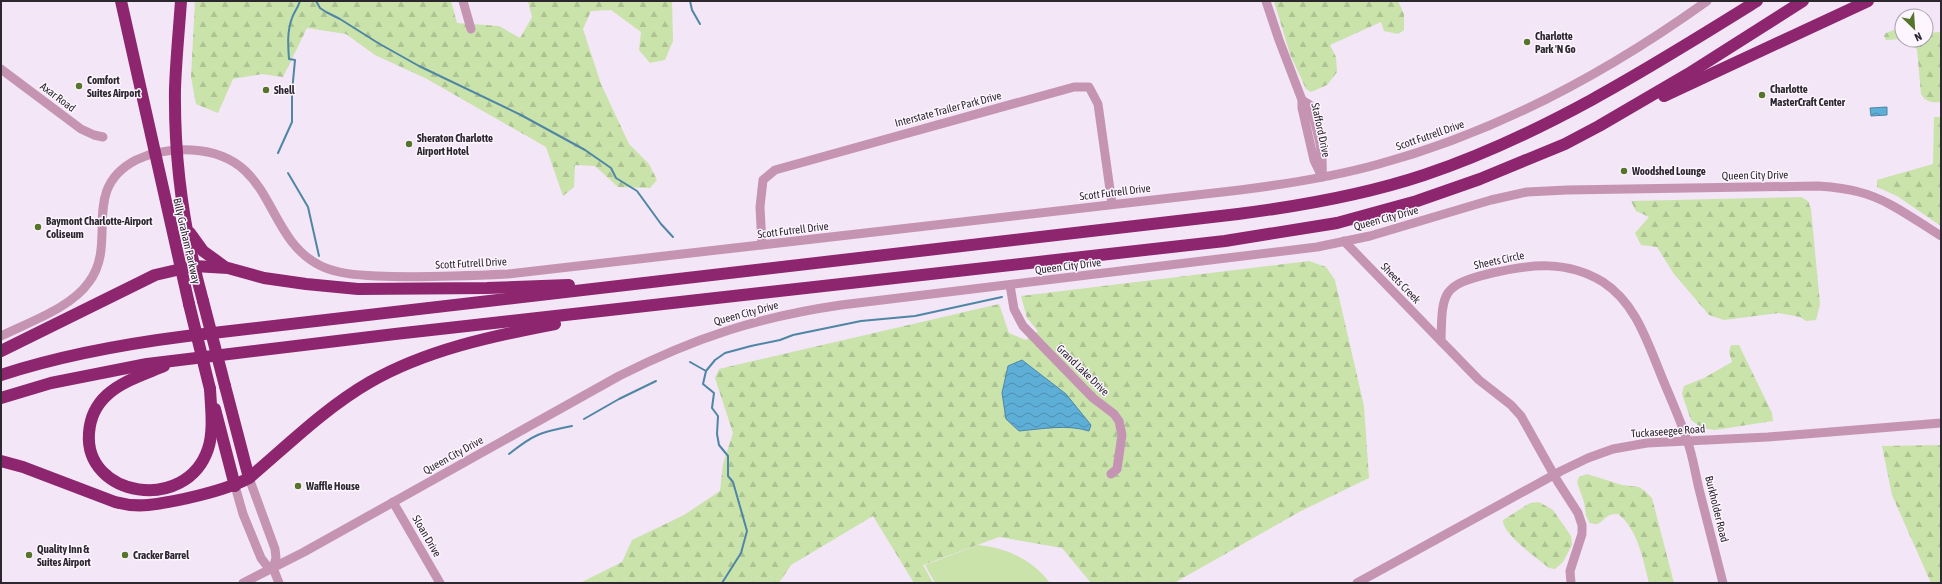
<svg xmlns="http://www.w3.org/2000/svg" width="1942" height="584" font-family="'Asap Condensed',sans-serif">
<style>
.forest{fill:url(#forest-firs)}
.green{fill:#c9e3ab}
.water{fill:url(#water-waves);stroke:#4f86a5}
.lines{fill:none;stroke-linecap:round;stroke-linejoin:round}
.stream{stroke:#4f86a5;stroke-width:2}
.minor{stroke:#c594b2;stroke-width:9}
.highway{stroke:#8d266f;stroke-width:12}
.highway-bridge{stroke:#8d266f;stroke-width:12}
.poi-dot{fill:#56752b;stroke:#fdf5ff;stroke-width:1.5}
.labels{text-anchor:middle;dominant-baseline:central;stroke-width:3;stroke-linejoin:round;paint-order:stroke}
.poi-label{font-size:11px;font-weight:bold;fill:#2d282f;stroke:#fdf5ff;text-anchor:start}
.street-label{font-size:11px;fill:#2d282f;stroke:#fdf5ff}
</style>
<defs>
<pattern id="forest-firs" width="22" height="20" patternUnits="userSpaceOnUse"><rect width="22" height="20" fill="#c9e3ab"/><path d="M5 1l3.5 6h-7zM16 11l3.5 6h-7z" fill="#adc393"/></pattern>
<pattern id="water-waves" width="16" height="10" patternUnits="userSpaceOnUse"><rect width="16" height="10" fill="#5eafd8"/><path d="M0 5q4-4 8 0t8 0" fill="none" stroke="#4e8eb0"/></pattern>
</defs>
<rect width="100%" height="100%" fill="#f3e6f6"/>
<g class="forest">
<polygon points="195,1 451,1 457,23 499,26 520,38 532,17 528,1 672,1 673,41 665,60 650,63 639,50 641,32 611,10 591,11 583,29 601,84 629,144 649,164 657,180 650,188 618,187 595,166 575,165 574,187 563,196 546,147 427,79 375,55 346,34 307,28 283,77 262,74 233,79 218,113 196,104 191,77"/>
<polygon points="1274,1 1398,1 1404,14 1404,30 1398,34 1384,31 1381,22 1330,45 1336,57 1337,72 1327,85 1311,92 1306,89 1290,54"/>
<polygon points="1902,27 1902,39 1886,40 1884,36 1886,33"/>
<path d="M1941,32V102C1932,103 1926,102 1921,94L1917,49L1903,40H1926V33Z"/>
<polygon points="1934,117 1941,117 1941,226 1897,196 1877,187 1877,180 1933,164"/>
<polygon points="1801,197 1808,201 1811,209 1820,304 1816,320 1806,321 1800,317 1779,313 1724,320 1709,315 1674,274 1657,247 1641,245 1635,233 1649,217 1636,211 1631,201"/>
<polygon points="1309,261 1326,267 1335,280 1364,406 1369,478 1301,511 1174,583 1091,583 1062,548 999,537 923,565 933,583 914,583 873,516 791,565 779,583 580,583 622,562 632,540 684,515 720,491 723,464 733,433 715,378 719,369 999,304 1009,333 1026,340 1038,331 1027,318 1021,296"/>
<polygon points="1731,345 1739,345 1772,413 1773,421 1715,430 1702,428 1691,420 1682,394 1684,386 1704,378 1732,362 1729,352"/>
<polygon points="1941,445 1941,583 1931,583 1892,495 1882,446"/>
<path d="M1587,474L1622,485L1639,487L1645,491L1652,498L1674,583H1649C1643,560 1638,529 1618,514C1615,514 1611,514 1608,516C1601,520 1600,527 1590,523L1586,516L1584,502L1577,482L1579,477Z"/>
<path d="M1539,502L1553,510L1571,536L1572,545L1563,562L1555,569L1549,568C1537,558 1502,534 1503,520L1530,503Z"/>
</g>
<path class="green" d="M978,545C1006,548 1032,559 1050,583H935L925,565Z"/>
<g class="water">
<polygon points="1887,107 1887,115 1871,116 1870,108"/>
<path d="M1022,360L1066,394L1091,425L1089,431C1067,424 1042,429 1019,431L1006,419L1002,393L1008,366Z"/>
</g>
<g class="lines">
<g class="stream">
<polyline points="316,1 320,8 326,12 340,19 378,43 419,66 521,115 585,150 611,168 616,178 637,191 661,224 673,237"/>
<polyline points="690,1 692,10 700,24"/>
<path d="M278,153L292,122V92L295,60L289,59C288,45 287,31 292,18C294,12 298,8 300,1"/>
<polyline points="288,173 308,207 319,256"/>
<polyline points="690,362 706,371"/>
<polyline points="584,419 619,399 656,381"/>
<path d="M509,454C534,434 541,432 572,426"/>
<polyline points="722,583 741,553 747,531 733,482 728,476 728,456 719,445 717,434 718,416 712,408 714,393 703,384 706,371 715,360 725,353 751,346 780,340 793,335 861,321 915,316 1002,297"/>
</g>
<g class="minor">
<polyline points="463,1 471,29"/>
<polyline points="1266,1 1279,40 1302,100"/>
<polyline points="1,69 81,129 94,135 103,137"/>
<path d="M1302,100L1310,105C1317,131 1324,150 1322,177L1314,160L1302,108Z"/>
<polyline points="1344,241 1441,341"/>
<polyline points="762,245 760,207 763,180 775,170 1074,87 1089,87 1098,104 1112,204"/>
<polyline points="1010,285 1014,309 1023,326 1093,398 1114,414 1119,421 1122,435 1117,469 1111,474"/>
<path d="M1,336C29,322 71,308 89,282C119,242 79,190 136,160C153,152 173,149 192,150C277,155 262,237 321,266C338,274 358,275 377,276C420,278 464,276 508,274L1240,190C1287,184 1333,177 1379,164C1497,132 1608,72 1707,1"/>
<polyline points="249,478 275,549 276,558 273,568"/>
<polyline points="235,486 243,514 261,558 267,566 273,568 279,583"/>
<polyline points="393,502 440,583"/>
<path d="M243,583L304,552L619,376C694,338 758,317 841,305L1317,247L1370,236L1491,200L1527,192L1567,190L1818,186C1832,187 1845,188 1859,192C1888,199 1915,220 1941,236"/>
<polyline points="1357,583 1561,471 1588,458 1613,449 1647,443 1768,437 1941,423"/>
<path d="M1571,583L1570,571L1582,534V525L1578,513L1558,482L1521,416L1511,405L1479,380L1441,341C1442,291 1442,285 1492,273C1531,264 1567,260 1603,282C1634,302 1646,338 1659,370C1668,393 1679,416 1687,440C1693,456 1695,473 1699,489C1707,521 1715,552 1723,583"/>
</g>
<g class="highway">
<polyline points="121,1 189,304"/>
<path d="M181,1C179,30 176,59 175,89C174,160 184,232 203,301"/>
<polyline points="1664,96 1868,1"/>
<polyline points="190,233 203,251 225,267"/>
<polyline points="1,351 155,275 194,266 228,268 264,278 306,284 358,289 487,288 569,285"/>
<path d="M164,366C145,374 122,381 107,395C96,405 90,419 89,433C84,497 186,514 208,449C214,431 211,408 210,389"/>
<path d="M1,375C62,355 124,344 187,336L1238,214C1301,206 1364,195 1424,175C1543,135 1651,67 1757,1"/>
<polyline points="225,386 249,478"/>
<polyline points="1,398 51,383 147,364 395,334 1225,241 1337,223 1417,201 1480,179 1565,144 1599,126 1688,74 1803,1"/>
<polyline points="215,409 235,486"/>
<path d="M1,461L23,467L115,502C126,505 137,506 148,505C175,502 225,491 249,478C288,445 325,408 370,382C426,350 492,336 555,324"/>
</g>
<g class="highway-bridge">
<polyline points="203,301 225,386"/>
<polyline points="189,304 210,389"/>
</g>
</g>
<g class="poi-dot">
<circle cx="1527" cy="42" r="4"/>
<circle cx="79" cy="86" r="4"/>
<circle cx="266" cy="90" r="4"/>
<circle cx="1762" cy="95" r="4"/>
<circle cx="409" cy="144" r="4"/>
<circle cx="1624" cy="171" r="4"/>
<circle cx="38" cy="227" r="4"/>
<circle cx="298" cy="486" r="4"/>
<circle cx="29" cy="555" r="4"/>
<circle cx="125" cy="555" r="4"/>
</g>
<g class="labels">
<g class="poi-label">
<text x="1535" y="36">Charlotte<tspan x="1535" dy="13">Park 'N Go</tspan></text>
<text x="87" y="80">Comfort<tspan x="87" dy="13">Suites Airport</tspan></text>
<text x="1770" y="89">Charlotte<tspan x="1770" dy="13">MasterCraft Center</tspan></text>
<text x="274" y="90">Shell</text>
<text x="417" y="138">Sheraton Charlotte<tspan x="417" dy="13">Airport Hotel</tspan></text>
<text x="1632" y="171">Woodshed Lounge</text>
<text x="46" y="221">Baymont Charlotte-Airport<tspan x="46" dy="13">Coliseum</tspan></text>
<text x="306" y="486">Waffle House</text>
<text x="37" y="549">Quality Inn &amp;<tspan x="37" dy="13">Suites Airport</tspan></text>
<text x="133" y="555">Cracker Barrel</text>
</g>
<g class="street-label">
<text transform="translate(58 97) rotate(37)">Axar Road</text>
<text transform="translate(948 109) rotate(-15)">Interstate Trailer Park Drive</text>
<text transform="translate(1321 130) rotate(78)">Stafford Drive</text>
<text transform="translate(1430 135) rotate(-19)">Scott Futrell Drive</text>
<text transform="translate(1755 175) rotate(-1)">Queen City Drive</text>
<text transform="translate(1115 192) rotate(-7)">Scott Futrell Drive</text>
<text transform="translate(1386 218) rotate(-15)">Queen City Drive</text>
<text transform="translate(793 230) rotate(-7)">Scott Futrell Drive</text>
<text transform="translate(187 241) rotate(77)">Billy Graham Parkway</text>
<text transform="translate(1499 260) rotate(-12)">Sheets Circle</text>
<text transform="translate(471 263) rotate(-3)">Scott Futrell Drive</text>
<text transform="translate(1068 266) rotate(-7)">Queen City Drive</text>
<text transform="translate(1401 283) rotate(46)">Sheets Creek</text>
<text transform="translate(746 313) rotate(-15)">Queen City Drive</text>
<text transform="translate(1083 370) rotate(44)">Grand Lake Drive</text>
<text transform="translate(1668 431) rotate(-4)">Tuckaseegee Road</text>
<text transform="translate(453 455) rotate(-29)">Queen City Drive</text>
<text transform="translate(1717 509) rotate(76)">Burkholder Road</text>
<text transform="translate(427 536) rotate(60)">Sloan Drive</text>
</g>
</g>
<rect width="1942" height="584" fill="none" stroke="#2d282f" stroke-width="4"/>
<g transform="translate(1914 28) rotate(155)"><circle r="19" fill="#fdf5ff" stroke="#aaa3ac"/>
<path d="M0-3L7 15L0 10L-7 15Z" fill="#56752b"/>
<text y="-6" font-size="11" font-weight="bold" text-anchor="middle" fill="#2d282f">N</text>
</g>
</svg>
